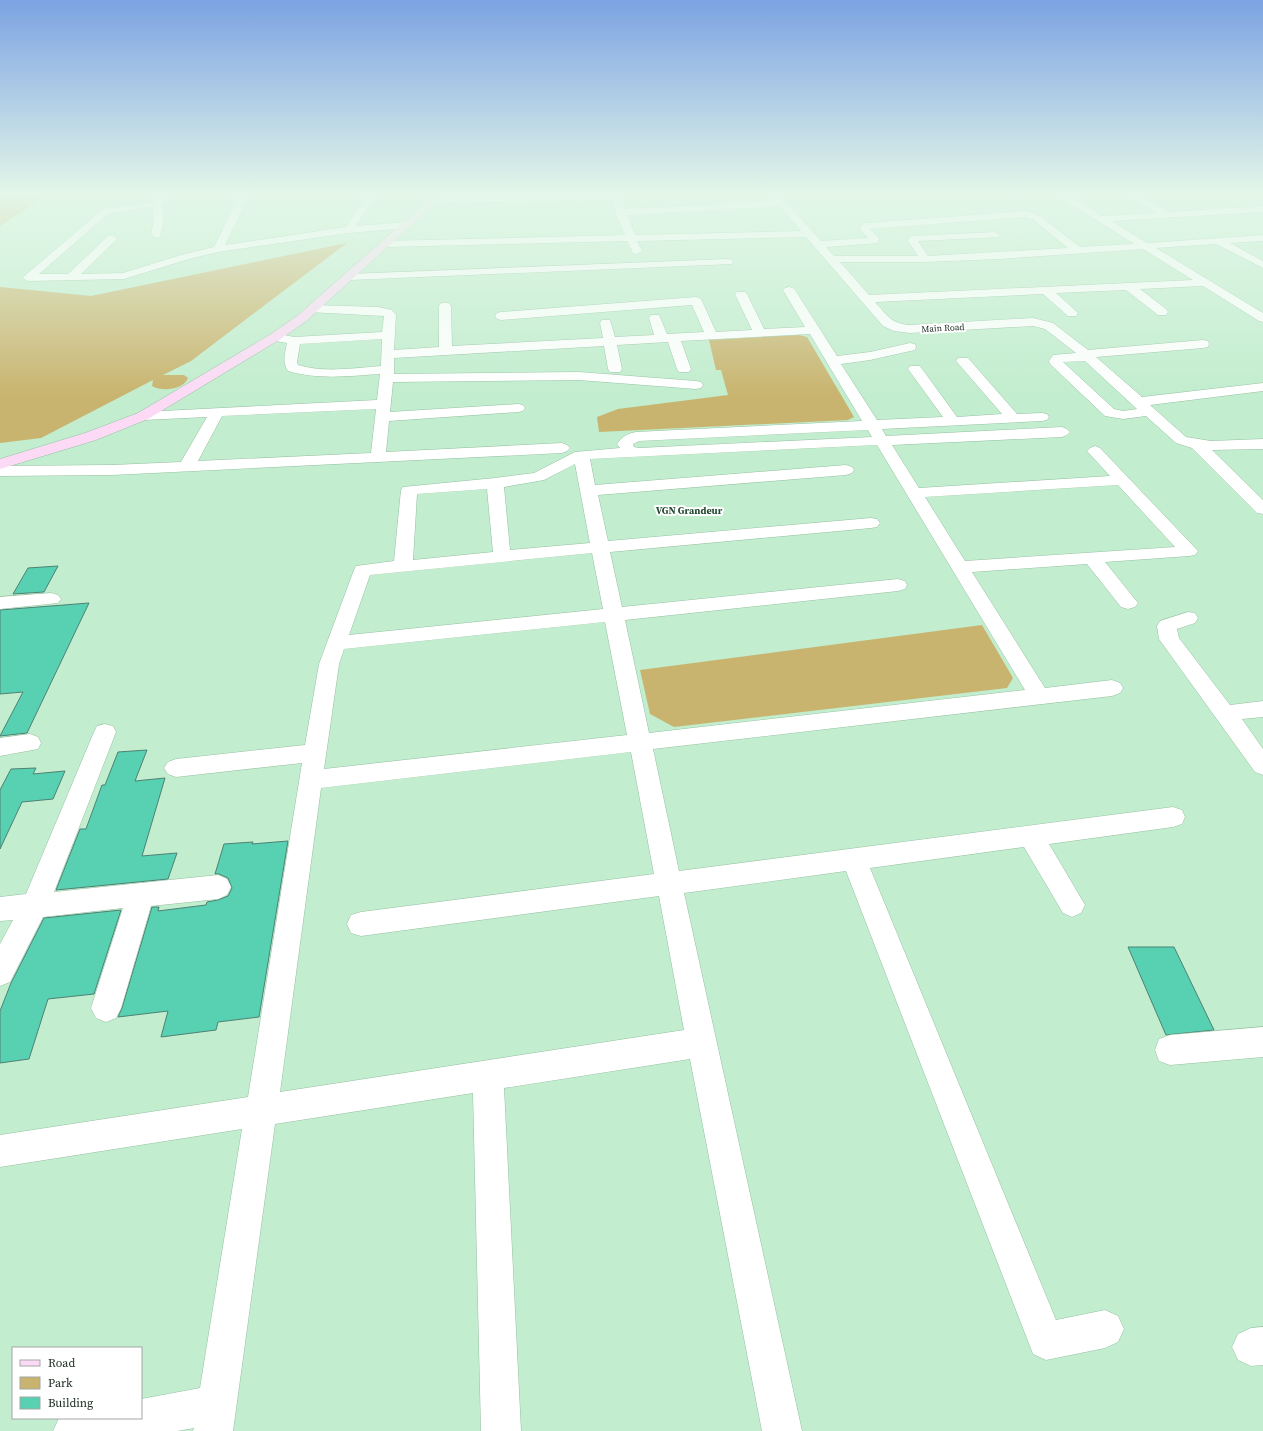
<svg xmlns="http://www.w3.org/2000/svg" width="1263" height="1431" font-family="'Source Serif 4',serif">
<style>
.green{fill:#c9b46f}
.building{fill:#58d0b2;stroke:#4d8273}
.lines{fill:none;stroke-linecap:round;stroke-linejoin:round}
.street-casing{stroke:#96c0a2;stroke-width:1}
.secondary-casing{stroke:#96c0a2;stroke-width:1}
.street{fill:#fff;fill-rule:evenodd}
.secondary{fill:#fcdaf6;fill-rule:evenodd}
.labels{text-anchor:middle;dominant-baseline:central;stroke-width:4;stroke-linejoin:round;paint-order:stroke}
.far-street-label{font-size:9px;fill:#16261b;stroke:#fff}
.far-neighbourhood-label{font-size:10px;font-weight:bold;fill:#224930;stroke:#fff}
</style>
<rect width="100%" height="100%" fill="#c2edce"/>
<g class="green">
<polygon points="0,196 34,196 38,201 0,226"/>
<path d="M347,243L191,361L163,375H184L188,378C183,390 162,392 152,386L153,380L41,438L0,443V287L91,296Z"/>
<polygon points="799,335 807,337 854,417 848,420 599,432 597,417 618,409 728,395 721,370 716,370 709,340"/>
<polygon points="982,625 1013,678 1007,688 674,727 650,714 640,670"/>
</g>
<g class="building">
<polygon points="58,566 44,592 13,594 28,568"/>
<polygon points="89,603 27,733 0,736 23,692 0,694 0,610"/>
<polygon points="147,750 135,781 165,778 142,856 177,853 168,879 56,890 80,829 86,829 102,785 105,785 118,752"/>
<polygon points="36,768 33,774 65,771 53,799 22,802 0,849 0,790 11,769"/>
<polygon points="288,841 259,1017 218,1022 216,1030 161,1037 168,1011 118,1017 122,1008 152,907 159,907 158,911 206,905 207,902 218,900 228,896 232,888 228,878 219,874 215,874 224,844 253,842 252,844"/>
<polygon points="121,910 94,994 48,999 29,1059 0,1063 0,1011 11,983 44,918"/>
<polygon points="1128,947 1174,947 1214,1030 1166,1035"/>
</g>
<g class="lines">
<g class="street-casing">
<g id="street">
<polygon points="160,196 170,196 162,205 164,219 160,237 156,238 151,235 154,219 153,207 109,213 39,274 68,274 108,236 112,235 117,238 116,240 81,274 123,273 181,255 214,247 239,196 249,196 225,245 346,227 365,198 368,197 373,200 356,226 407,222 412,225 407,228 349,233 218,252 189,259 124,279 28,281 22,278 103,209 154,202"/>
<path d="M504,196H620L624,200L625,209L775,201L771,196H781L821,241L868,238L860,229L863,224L867,223L1026,211L1040,216L1080,247L1134,244L1058,196H1070L1102,216L1156,213L1128,196H1140L1169,212L1263,206V212L1111,221L1147,243L1263,235V241L1230,243L1263,261V268L1216,244L1156,248L1263,313V322L1259,321L1203,286L1140,289L1166,309L1168,312L1166,315H1158L1126,290L1056,293L1078,313L1076,316H1068L1043,294L875,302C887,315 891,324 910,325L1033,318L1053,323L1088,350L1203,340L1208,341L1209,344L1208,347L1203,348L1096,357L1142,397L1263,383V391L1150,405L1186,437L1211,441L1263,439V449L1212,450L1263,500V514L1257,513L1192,448L1176,443L1146,416L1123,419L1105,416L1050,364L1049,361L1053,355L1076,353L1045,329L1033,326L910,333L894,331L883,326L806,237L637,241L642,251L637,254L633,253L627,241L385,247L380,244L385,241L625,235L615,212L614,201L613,200L434,203L429,200L434,197ZM780,206L801,231L635,235L627,215ZM1025,217L1034,220L1068,248L928,256L918,241L999,237L1000,235L995,232L910,236L908,241L918,256H834L826,247L878,243L879,238L870,229ZM1143,249L1193,280L869,295L840,262H925L999,259ZM1085,361L1137,409L1123,411L1114,409L1063,362Z"/>
<polygon points="728,259 732,260 733,262 732,264 350,280 344,277 350,274"/>
<path d="M789,287L793,288L795,290L837,356L870,352L910,343L915,344L916,347L915,350L870,360L841,364L877,420L943,417L908,369L910,366H920L957,417L1002,414L956,361L958,358H968L1017,414L1042,413L1047,414L1049,417L1047,420L1042,421L882,429L886,436L1062,427L1067,429L1070,432L1067,435L1062,437L892,445L919,488L1110,476L1087,451L1090,448L1095,446L1100,448L1198,551L1195,555L1189,556L1105,562L1138,603L1135,607L1128,609L1121,607L1087,564L972,572L1045,688L1112,680L1120,683L1123,688L1120,693L1112,696L653,749L679,871L1173,807L1182,810L1185,817L1182,824L1173,827L1049,844L1085,905L1081,913L1072,917L1063,913L1024,847L870,868L1056,1320L1105,1310L1118,1316L1124,1329L1118,1342L1105,1348L1046,1360L1033,1354L846,871L684,893L802,1431H762L690,1059L504,1088L521,1431H481L473,1093L275,1124L233,1431H193L194,1428L177,1431H53L59,1418H141V1399L200,1388L242,1129L0,1167V1135L248,1097L302,763L176,777L168,774L164,768L168,762L176,759L305,745L319,664L354,570L356,566L394,561L401,490L403,487L495,478L534,473L575,452L620,448L617,444C623,436 627,434 636,432L862,421L810,334L681,341L691,369L689,372H679L677,369L668,342L617,345L622,369L620,372H610L608,369L604,346L394,358V374L579,372L696,381L701,382L703,385L701,388L696,389L579,380L393,382L390,412L518,404L523,405L525,408L523,411L518,412L389,421L386,452L562,443L567,445L570,448L567,451L562,453L112,475L0,476V466L112,465L181,462L207,417L143,420L138,419L136,416L138,413L143,412L377,400L380,374C349,376 319,380 288,371C282,361 285,354 287,343L271,340L269,337L271,334L275,333L294,337L382,332L384,316L309,312L307,309L309,306L313,305L378,307L392,310L396,315L394,350L439,347V306L441,303H449L451,306L452,346L603,338L600,323L602,320H610L615,337L654,335L649,318L651,315H659L667,334L704,332L692,305L501,320L497,319L495,316L497,313L501,312L696,297L700,298L702,301L716,332L752,330L735,294L737,292H745L747,294L764,329L805,327L783,290L785,288ZM382,339L381,366C354,368 324,373 298,365L297,362L300,344ZM376,409L371,453L198,461L222,416ZM868,430L872,437L639,448L634,447L633,444L639,441ZM877,445L1025,690L649,733L625,620L898,591L905,589L907,585L905,581L898,579L622,607L610,552L871,528L877,527L880,523L877,519L871,518L608,541L598,495L846,475L852,473L854,470L852,467L846,465L595,485L590,459ZM575,464L590,543L510,550L504,487L544,480ZM1118,485L1175,547L965,561L925,497ZM487,489L493,552L413,560L417,494ZM592,553L603,609L349,635L370,575ZM605,622L627,735L324,769L339,664L344,649ZM631,752L654,874L361,912L351,915L347,924L351,933L361,936L659,896L684,1030L280,1092L321,788Z"/>
<polygon points="51,593 58,595 61,599 58,603 0,609 0,597"/>
<polygon points="1188,612 1195,613 1198,618 1195,623 1177,629 1179,638 1230,705 1263,701 1263,717 1242,719 1263,749 1263,775 1255,772 1159,639 1157,626 1160,621"/>
<polygon points="105,724 113,726 116,732 54,892 218,875 227,879 231,887 227,895 218,899 151,906 121,1008 116,1018 106,1022 96,1018 91,1008 123,908 43,917 10,982 0,986 0,944 13,920 0,921 0,897 26,894 94,732 97,726"/>
<polygon points="30,734 38,737 41,743 38,749 0,756 0,738"/>
<polygon points="1263,1027 1263,1057 1170,1065 1159,1061 1155,1050 1159,1039 1170,1035"/>
<polygon points="1263,1327 1263,1365 1251,1366 1238,1360 1232,1347 1238,1334 1251,1328"/>
</g>
</g>
<g class="secondary-casing">
<polygon id="secondary" points="433,196 444,196 305,322 279,340 148,419 96,440 0,469 0,459 85,433 138,413 271,334 297,316"/>
</g>
<use href="#street" class="street"/>
<use href="#secondary" class="secondary"/>
</g>
<linearGradient id="sky" x2="0" y2="1"><stop stop-color="#7ca3e2"/><stop offset="0.49" stop-color="#e4f7e9"/><stop offset="1" stop-color="#e4f7e9" stop-opacity="0"/></linearGradient>
<rect width="1263" height="396" fill="url(#sky)"/>
<g class="labels">
<g class="far-street-label">
<text transform="translate(943 328) rotate(-3)">Main Road</text>
</g>
<g class="far-neighbourhood-label">
<text x="689" y="510">VGN Grandeur</text>
</g>
</g>
<rect x="12" y="1347" width="130" height="72" fill="#ffffff" stroke="#a2a8a4"/>
<rect x="20" y="1360" width="20" height="6" fill="#fcdaf6" stroke="#a2a8a4"/>
<text x="48" y="1367" font-size="12" fill="#16261b">Road</text>
<rect x="20" y="1377" width="20" height="12" fill="#c9b46f" stroke="#a2a8a4"/>
<text x="48" y="1387" font-size="12" fill="#16261b">Park</text>
<rect x="20" y="1397" width="20" height="12" fill="#58d0b2" stroke="#a2a8a4"/>
<text x="48" y="1407" font-size="12" fill="#16261b">Building</text>
</svg>
